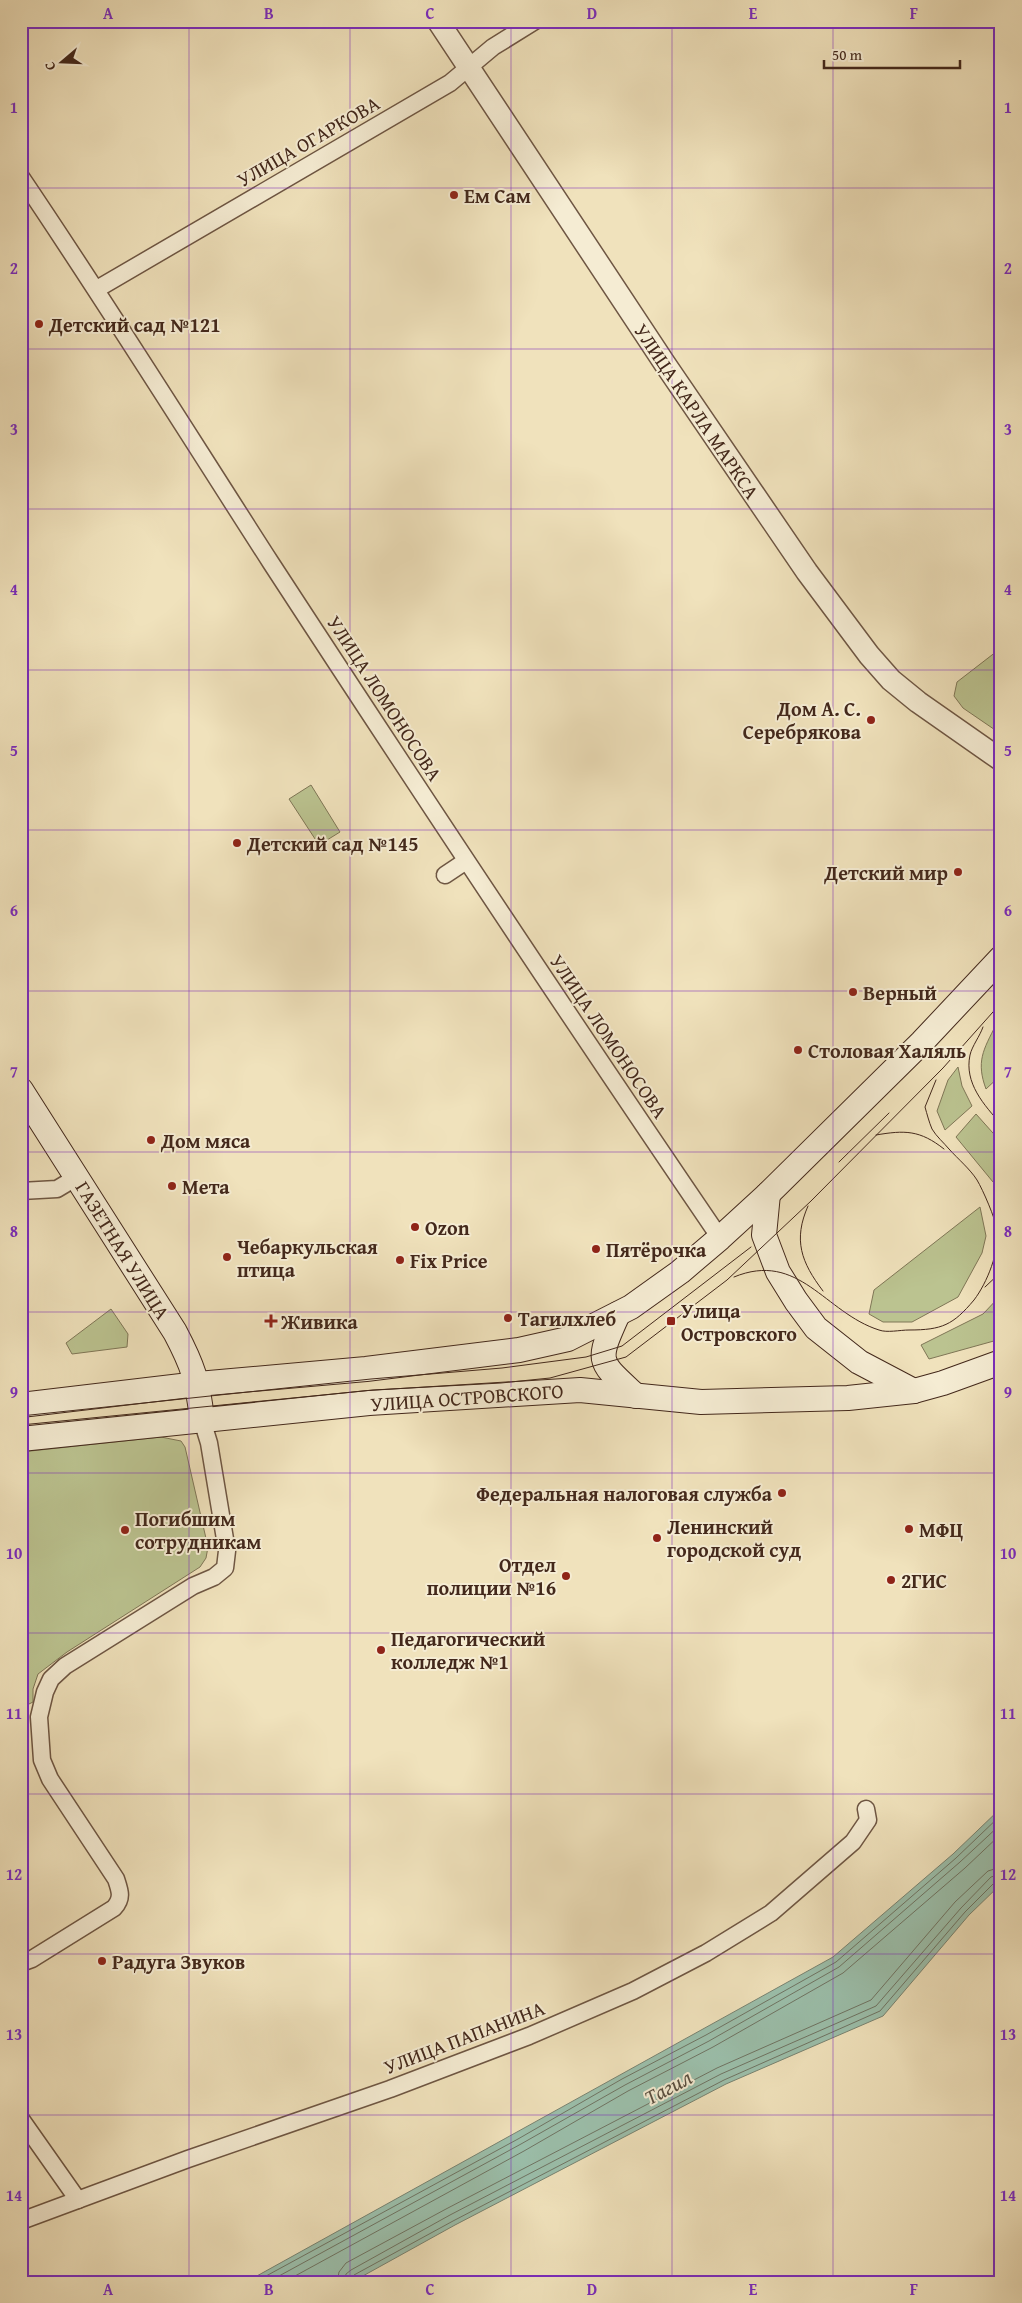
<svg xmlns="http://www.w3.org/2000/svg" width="1022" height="2303" font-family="'Gentium Book Plus',serif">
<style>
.green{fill:#bbc390;stroke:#7f7656}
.water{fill:#9bbfab;stroke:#788371}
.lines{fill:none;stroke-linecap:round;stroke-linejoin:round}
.shore{stroke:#6f7463;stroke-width:1}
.minor-casing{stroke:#6e5643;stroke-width:19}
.tertiary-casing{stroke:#6e5643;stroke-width:24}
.secondary-casing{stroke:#43281b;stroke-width:26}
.minor{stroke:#f5ecd3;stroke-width:16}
.tertiary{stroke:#f5ecd3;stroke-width:21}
.secondary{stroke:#f5ecd3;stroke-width:24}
.tram{stroke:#43281b;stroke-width:1}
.grid{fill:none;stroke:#7b2cbf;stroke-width:1;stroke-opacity:0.55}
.poi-dot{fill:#8f2418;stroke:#f5ecd3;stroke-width:2}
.labels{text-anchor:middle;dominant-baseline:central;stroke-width:4;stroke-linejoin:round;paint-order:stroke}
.street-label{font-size:20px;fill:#43281b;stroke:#f5ecd3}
.poi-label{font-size:20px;font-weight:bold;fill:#43281b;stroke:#f5ecd3;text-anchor:start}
.water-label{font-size:21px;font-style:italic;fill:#594e3f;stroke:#f5ecd3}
.neatline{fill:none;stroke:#7b2cbf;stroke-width:2}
.grid-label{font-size:16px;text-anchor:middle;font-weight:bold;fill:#7b2cbf}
</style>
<rect width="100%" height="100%" fill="#f0e2bc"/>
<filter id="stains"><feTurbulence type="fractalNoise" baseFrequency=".004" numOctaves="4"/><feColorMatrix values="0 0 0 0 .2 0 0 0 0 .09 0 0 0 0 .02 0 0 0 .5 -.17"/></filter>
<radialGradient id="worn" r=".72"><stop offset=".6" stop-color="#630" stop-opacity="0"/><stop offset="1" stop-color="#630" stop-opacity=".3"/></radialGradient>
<g class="green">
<polygon points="1001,648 1001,734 963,708 954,696 957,682"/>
<polygon points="311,785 340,832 319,845 289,799"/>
<path d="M1001,1023V1075L986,1089C976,1062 983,1050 996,1025Z"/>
<polygon points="958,1067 962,1086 972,1106 945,1130 937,1111 948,1080"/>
<polygon points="976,1114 1001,1142 1001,1176 993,1182 956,1137"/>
<polygon points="980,1207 986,1236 982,1253 958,1297 912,1322 883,1322 869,1314 874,1290"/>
<polygon points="1001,1295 1001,1339 929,1359 921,1345 983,1314"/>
<polygon points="111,1309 128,1334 127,1347 72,1354 66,1343"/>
<polygon points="161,1437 181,1441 185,1447 208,1547 206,1558 200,1567 67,1652 38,1674 33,1689 33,1702 23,1707 21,1704 21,1452"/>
</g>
<polygon class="water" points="1001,1808 1001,1884 969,1915 883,2016 726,2084 455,2225 352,2282 246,2282 833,1957 953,1854"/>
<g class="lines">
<g class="shore">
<polyline points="255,2282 518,2139 622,2079 706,2035 836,1962 956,1858 1001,1815"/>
<polyline points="268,2282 521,2144 625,2085 709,2041 839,1967 960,1862 1001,1824"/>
<polyline points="284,2282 524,2151 628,2091 713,2047 843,1973 965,1868 1001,1834"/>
<polyline points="337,2282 339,2272 346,2263 446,2209 717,2068 871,2000 955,1902 988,1871 1001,1867"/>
<polyline points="344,2282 346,2274 351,2270 450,2215 721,2074 876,2006 961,1908 991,1877 1001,1874"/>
<polyline points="351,2282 354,2275 453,2221 724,2080 880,2011 965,1912 995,1882 1001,1881"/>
</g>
<g class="minor-casing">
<g id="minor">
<path d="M21,177C107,304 188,434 271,563C419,790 568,1015 720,1238"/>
<polyline points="97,289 450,83 493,47 535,21"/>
<polyline points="445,875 466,861"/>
<polyline points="21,1191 57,1189 77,1177"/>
<path d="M21,1963L32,1959L114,1908C123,1898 120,1891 116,1879L50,1779L42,1760L39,1717L45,1692L51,1679L65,1666L193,1586L214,1577L225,1568L227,1551L209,1443L202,1420"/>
<polyline points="21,2119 78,2200"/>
<polyline points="21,2221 188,2159 390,2089 529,2036 633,1991 706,1953 771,1913 853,1842 868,1820 866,1809"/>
</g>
</g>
<g class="tertiary-casing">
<polyline id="tertiary" points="438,21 665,364 807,572 869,655 891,680 918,702 1001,760"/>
</g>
<g class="secondary-casing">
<g id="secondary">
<path d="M21,1090L175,1332C193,1366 198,1381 202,1420"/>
<polyline points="768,1194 764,1235 778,1272 796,1301 816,1328 859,1362 914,1391"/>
<path d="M618,1314C596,1363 597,1360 636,1396"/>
<polyline points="21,1405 198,1384 366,1369 519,1350 568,1339 631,1307 680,1272 720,1238 768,1194 922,1042 1001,958"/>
<polyline points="21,1439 369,1403 580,1390 701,1402 848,1398 914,1391 943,1383 1001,1362"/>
</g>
</g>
<use href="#minor" class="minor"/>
<use href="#tertiary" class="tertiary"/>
<use href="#secondary" class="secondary"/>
<g class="tram">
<path d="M983,1027C980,1036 972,1046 970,1055C964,1083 984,1105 1001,1124"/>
<path d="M876,1135C905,1130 920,1130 944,1149"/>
<polyline points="839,1162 889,1113"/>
<path d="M808,1206C793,1240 801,1262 823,1291"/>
<path d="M734,1277C799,1250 825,1313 879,1330C887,1333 900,1330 909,1330C942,1330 953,1325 974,1300C987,1283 1000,1251 997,1229C995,1218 983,1190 977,1180C970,1169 958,1159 949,1149C944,1143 936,1136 932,1129C929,1122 927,1114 925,1107L936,1080"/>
<polyline points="985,1287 1001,1272"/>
<polyline points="21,1416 371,1379 502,1368 586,1357 622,1346 751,1247"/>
<polyline points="21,1425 373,1390 501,1383 550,1378 626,1357 727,1280 811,1201 943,1068 1001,1003"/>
</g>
</g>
<path class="grid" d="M189,21V2282M350,21V2282M511,21V2282M672,21V2282M833,21V2282M21,188H1001M21,349H1001M21,509H1001M21,670H1001M21,830H1001M21,991H1001M21,1152H1001M21,1312H1001M21,1473H1001M21,1633H1001M21,1794H1001M21,1954H1001M21,2115H1001"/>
<g class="poi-dot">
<circle cx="454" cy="195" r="5"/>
<circle cx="39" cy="324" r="5"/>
<circle cx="871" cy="720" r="5"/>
<circle cx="237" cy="843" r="5"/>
<circle cx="958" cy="872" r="5"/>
<circle cx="853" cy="992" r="5"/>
<circle cx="798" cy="1050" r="5"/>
<circle cx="151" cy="1140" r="5"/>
<circle cx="172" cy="1186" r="5"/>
<circle cx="415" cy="1227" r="5"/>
<circle cx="596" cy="1249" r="5"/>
<circle cx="227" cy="1257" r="5"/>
<circle cx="400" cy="1260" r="5"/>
<circle cx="508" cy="1318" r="5"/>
<path d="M268.5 1313.5h5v5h5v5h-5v5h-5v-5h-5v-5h5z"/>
<rect x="666" y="1316" width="10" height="10" rx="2.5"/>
<circle cx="782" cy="1493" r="5"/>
<circle cx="909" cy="1529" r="5"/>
<circle cx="125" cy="1530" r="5"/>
<circle cx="657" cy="1538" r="5"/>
<circle cx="566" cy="1576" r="5"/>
<circle cx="891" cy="1580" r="5"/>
<circle cx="381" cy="1650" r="5"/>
<circle cx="102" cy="1961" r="5"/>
</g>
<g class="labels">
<g class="street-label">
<text transform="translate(308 141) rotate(-30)">УЛИЦА ОГАРКОВА</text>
<text transform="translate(697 411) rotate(56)">УЛИЦА КАРЛА МАРКСА</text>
<text transform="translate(385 698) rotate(57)">УЛИЦА ЛОМОНОСОВА</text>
<text transform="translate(609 1036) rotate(56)">УЛИЦА ЛОМОНОСОВА</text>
<text transform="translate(123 1250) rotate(58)">ГАЗЕТНАЯ УЛИЦА</text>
<text transform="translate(467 1397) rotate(-4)">УЛИЦА ОСТРОВСКОГО</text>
<text transform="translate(464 2037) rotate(-21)">УЛИЦА ПАПАНИНА</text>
</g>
<g class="poi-label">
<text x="464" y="195">Ем Сам</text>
<text x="49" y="324">Детский сад №121</text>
<text x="861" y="708" text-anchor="end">Дом А. С.<tspan x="861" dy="23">Серебрякова</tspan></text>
<text x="247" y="843">Детский сад №145</text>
<text x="948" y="872" text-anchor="end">Детский мир</text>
<text x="863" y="992">Верный</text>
<text x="808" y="1050">Столовая Халяль</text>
<text x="161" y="1140">Дом мяса</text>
<text x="182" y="1186">Мета</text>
<text x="425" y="1227">Ozon</text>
<text x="237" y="1246">Чебаркульская<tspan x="237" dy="23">птица</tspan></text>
<text x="606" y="1249">Пятёрочка</text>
<text x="410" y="1260">Fix Price</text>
<text x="681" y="1310">Улица<tspan x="681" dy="23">Островского</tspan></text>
<text x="518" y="1318">Тагилхлеб</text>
<text x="281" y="1321">Живика</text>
<text x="772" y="1493" text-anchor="end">Федеральная налоговая служба</text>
<text x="135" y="1518">Погибшим<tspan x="135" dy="23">сотрудникам</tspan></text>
<text x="667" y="1526">Ленинский<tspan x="667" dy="23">городской суд</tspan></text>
<text x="919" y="1529">МФЦ</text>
<text x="556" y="1564" text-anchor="end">Отдел<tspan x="556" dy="23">полиции №16</tspan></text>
<text x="901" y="1580">2ГИС</text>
<text x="391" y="1638">Педагогический<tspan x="391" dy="23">колледж №1</tspan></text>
<text x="112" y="1961">Радуга Звуков</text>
</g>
<g class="water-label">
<text transform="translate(668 2087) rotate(-28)">Тагил</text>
</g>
</g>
<rect width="1022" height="2303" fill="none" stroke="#f0e2bc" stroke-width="55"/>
<g transform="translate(62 62) rotate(251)" stroke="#f5ecd3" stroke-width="4" paint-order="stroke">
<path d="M0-4L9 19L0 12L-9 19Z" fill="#43281b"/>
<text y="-8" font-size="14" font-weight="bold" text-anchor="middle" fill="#43281b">С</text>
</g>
<path d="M824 60v8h136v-8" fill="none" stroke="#43281b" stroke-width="2.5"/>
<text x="832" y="60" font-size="15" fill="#43281b" stroke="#f5ecd3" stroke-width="4" paint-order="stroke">50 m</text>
<rect x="28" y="28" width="966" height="2248" class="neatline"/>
<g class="grid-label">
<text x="108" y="19">A</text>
<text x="269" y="19">B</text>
<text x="430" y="19">C</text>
<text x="592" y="19">D</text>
<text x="753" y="19">E</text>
<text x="914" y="19">F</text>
<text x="14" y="113">1</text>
<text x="1008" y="113">1</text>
<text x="14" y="274">2</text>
<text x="1008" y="274">2</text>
<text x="14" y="435">3</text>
<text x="1008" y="435">3</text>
<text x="14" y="595">4</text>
<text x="1008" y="595">4</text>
<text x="14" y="756">5</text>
<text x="1008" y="756">5</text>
<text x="14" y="916">6</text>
<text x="1008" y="916">6</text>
<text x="14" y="1077">7</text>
<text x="1008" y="1077">7</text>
<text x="14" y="1237">8</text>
<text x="1008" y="1237">8</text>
<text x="14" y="1398">9</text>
<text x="1008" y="1398">9</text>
<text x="14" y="1559">10</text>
<text x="1008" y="1559">10</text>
<text x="14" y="1719">11</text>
<text x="1008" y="1719">11</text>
<text x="14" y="1880">12</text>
<text x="1008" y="1880">12</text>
<text x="14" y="2040">13</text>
<text x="1008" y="2040">13</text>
<text x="14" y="2201">14</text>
<text x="1008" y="2201">14</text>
<text x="108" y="2295">A</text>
<text x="269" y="2295">B</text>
<text x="430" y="2295">C</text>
<text x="592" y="2295">D</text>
<text x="753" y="2295">E</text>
<text x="914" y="2295">F</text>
</g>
<rect width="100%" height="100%" filter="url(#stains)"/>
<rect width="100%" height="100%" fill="url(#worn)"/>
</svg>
